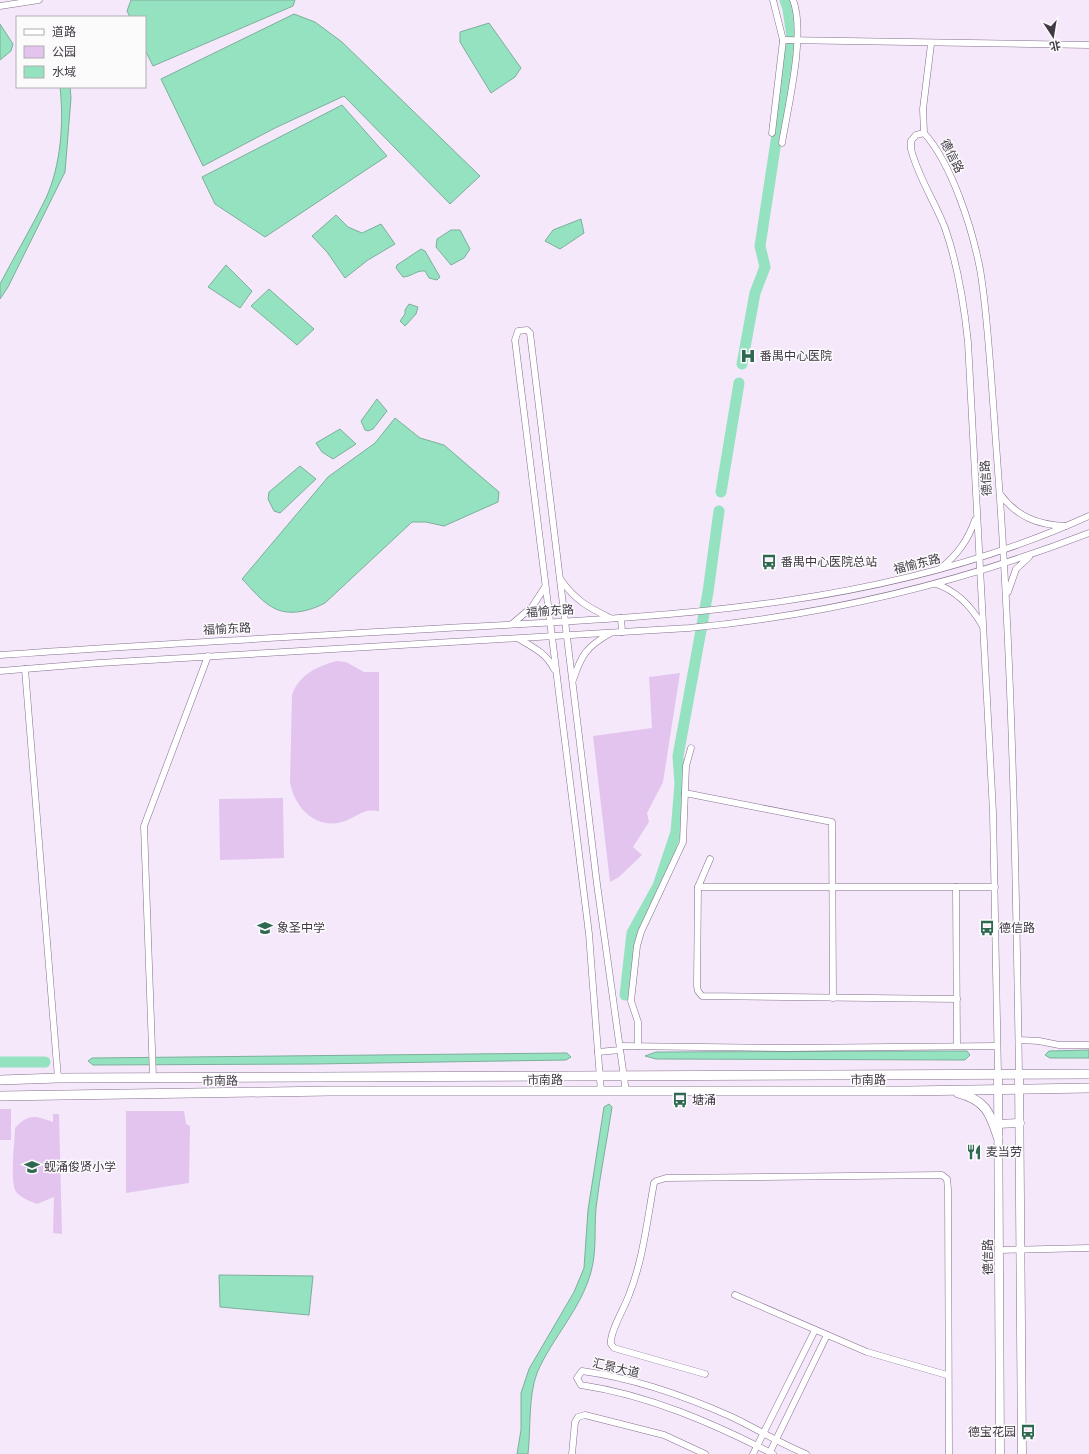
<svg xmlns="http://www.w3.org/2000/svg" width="1089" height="1454" font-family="'Alegreya Sans','Noto Sans SC',sans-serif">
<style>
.green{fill:#e2c4ef}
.water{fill:#95e2c0;stroke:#7caf9b}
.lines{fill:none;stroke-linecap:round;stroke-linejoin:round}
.river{stroke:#95e2c0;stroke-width:11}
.minor-casing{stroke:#84708d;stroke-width:7}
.major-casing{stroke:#84708d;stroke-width:9}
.highway-casing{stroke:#84708d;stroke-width:10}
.minor{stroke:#fff;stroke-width:6}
.major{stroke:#fff;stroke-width:8}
.highway{stroke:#fff;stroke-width:9}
.labels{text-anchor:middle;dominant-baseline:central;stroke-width:3;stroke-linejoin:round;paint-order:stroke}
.street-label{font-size:12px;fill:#413845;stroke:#fbfbfb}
.poi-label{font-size:12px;fill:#413845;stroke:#fbfbfb;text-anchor:start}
</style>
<rect width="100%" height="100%" fill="#f5e8fb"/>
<g class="green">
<path d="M336,661L346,662L364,672H379V811C376,811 370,810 367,811C357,814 349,821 338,823C312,827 294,805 290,782L292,695C299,675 316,667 336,661Z"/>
<polygon points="680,673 663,782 647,813 649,822 633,847 642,855 619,877 610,882 593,736 652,728 649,677"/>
<polygon points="283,798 284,858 220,860 219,799"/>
<rect x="0" y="1109" width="11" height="31"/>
<polygon points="126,1111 184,1111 186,1124 190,1126 189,1183 126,1193"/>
<path d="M53,1114H59L62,1234L53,1233L54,1197L37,1204C30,1201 23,1199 17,1193C9,1185 15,1141 15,1128C29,1113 36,1116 53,1122Z"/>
</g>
<g class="water">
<polygon points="131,0 295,0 293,6 153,66 145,50 145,17 130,17 127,11"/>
<polygon points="294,14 315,22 342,42 480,176 450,204 344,96 275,128 203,166 161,79"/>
<polygon points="489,23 521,68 515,77 491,93 460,42 460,32"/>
<polygon points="0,24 13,44 11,51 0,60"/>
<path d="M60,87H70L71,98L65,172L8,287L0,299V284C15,255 32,227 46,198C61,165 64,122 60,87Z"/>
<polygon points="342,105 387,156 265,237 215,204 202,177"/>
<polygon points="336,215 348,227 362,233 381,224 395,244 368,260 345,278 327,252 312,236"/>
<polygon points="581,219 584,233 560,249 545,241 553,230"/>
<polygon points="451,230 460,230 470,249 464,258 451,265 436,247 437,239"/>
<path d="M421,249L425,251L440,277L437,280L429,278L425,271C416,270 411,277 403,277L396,268L397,265Z"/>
<polygon points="226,265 252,291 240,308 208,287"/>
<polygon points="269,289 314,329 297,345 251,306"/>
<polygon points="409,304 418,307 416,314 405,326 400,321 405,314 405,310"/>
<polygon points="377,399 387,411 373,429 368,431 365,430 361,421"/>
<path d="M395,418L420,438L444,445L499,492L498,502L444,526L426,522H412L325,603C310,611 288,617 272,607C261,601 251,588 242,579L328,477L375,443Z"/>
<polygon points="340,429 356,444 333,459 322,452 316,443"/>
<polygon points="300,466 316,479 280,513 274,511 268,499 269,492"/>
<polygon points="1089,1050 1089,1058 1050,1058 1045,1055 1049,1051"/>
<polygon points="949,1051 967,1051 970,1055 965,1060 656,1059 645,1056 656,1052"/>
<polygon points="567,1053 571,1057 566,1060 314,1064 93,1065 88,1061 92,1058"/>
<polygon points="0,1059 39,1059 42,1062 39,1065 0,1066"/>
<path d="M609,1104L612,1107C607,1141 600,1174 596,1208C594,1230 597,1250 591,1272C581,1309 552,1338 537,1373C528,1397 531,1428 528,1454H517L521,1430V1393L529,1369L574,1292L584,1268L588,1210L604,1107Z"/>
<polygon points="219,1275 313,1276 309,1315 220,1307"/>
</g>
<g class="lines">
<g class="river">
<polyline points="742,364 755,293 765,267 760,246 792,37 788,9 785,0"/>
<polyline points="721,492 739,383"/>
<polyline points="625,995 632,933 658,886 676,832 680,784 678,756 708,592 719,511"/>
<polyline points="0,1062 45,1062"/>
</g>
<g class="minor-casing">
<g id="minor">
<polyline points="0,6 39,0"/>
<polyline points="783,40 1089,45"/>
<polyline points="772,133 783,40 773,0"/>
<polyline points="924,133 923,109 931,44"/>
<path d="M782,143C788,106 806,33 793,0"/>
<path d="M1000,494C1017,517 1038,525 1066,526"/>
<path d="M941,568C958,554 968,540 975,520"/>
<path d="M561,580C576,601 588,607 610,618"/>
<path d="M936,584C957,591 971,606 982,625"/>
<polyline points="1008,592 1016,569 1029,557"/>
<polyline points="621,618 622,632"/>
<polyline points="512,624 532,607 545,587"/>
<path d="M519,639C533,647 547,654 554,669"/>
<path d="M0,655C155,644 310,636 465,627C679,616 891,606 1089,516"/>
<polyline points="25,669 58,1078"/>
<path d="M0,671L99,663L689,628C826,615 960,583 1089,533"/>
<path d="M573,680C581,656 586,647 609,634"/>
<polyline points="685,793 832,822 833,998"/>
<polyline points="710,859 698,887 697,986 698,991 702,996 957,999"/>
<polyline points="698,887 995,887"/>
<polyline points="956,887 957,1046"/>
<polyline points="1019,1040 1039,1041 1059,1045 1089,1045"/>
<polyline points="620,1046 787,1048 997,1046"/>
<polyline points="638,1046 638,1022 631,1001 637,946 641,932 683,842 686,766 691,748"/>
<polyline points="598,1052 620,1050"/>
<path d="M998,1074L993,812L968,342C964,304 958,265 945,228C935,202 918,177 911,149V141L916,135L924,133C952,164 972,228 980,269C986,304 988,339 991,374C994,416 997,457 1000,499C1013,690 1016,882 1019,1074"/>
<polyline points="153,1077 144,826 208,656"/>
<polyline points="601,1092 589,934 515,340 518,331 527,330 530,333 597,884 626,1092"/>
<polyline points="1000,1250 1089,1248"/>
<polyline points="735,1295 867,1352 947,1375"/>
<path d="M705,1374L614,1348L611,1344C609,1333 625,1307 629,1295C643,1260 647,1221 654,1183L656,1181L666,1178L942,1175L947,1179L948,1189L949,1454"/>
<polyline points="572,1454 575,1422 578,1417 585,1415 664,1435 705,1454"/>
<polyline points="753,1454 815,1330"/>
<polyline points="769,1454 827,1335"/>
<path d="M773,1454C713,1423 648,1395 581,1385L577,1378L582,1371C633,1378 685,1396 732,1417C757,1429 781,1444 806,1454"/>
</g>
</g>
<g class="major-casing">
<g id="major">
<polyline points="998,1074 1000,1454"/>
<polyline points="1019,1074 1022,1454"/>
<polyline points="998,1124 1020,1123"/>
</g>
</g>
<g class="highway-casing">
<g id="highway">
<polyline points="0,1080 58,1078 1089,1074"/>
<path d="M958,1093C985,1100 990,1112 998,1137"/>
<polyline points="0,1096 330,1091 908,1091 1089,1088"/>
</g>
</g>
<use href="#minor" class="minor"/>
<use href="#major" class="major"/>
<use href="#highway" class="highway"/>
</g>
<defs>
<g id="hospital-bare" transform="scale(1.2)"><path d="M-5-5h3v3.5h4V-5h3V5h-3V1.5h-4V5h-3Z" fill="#2e6851" stroke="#fbfbfb" stroke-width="2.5" paint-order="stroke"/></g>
<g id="bus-bare" transform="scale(1.2)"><path d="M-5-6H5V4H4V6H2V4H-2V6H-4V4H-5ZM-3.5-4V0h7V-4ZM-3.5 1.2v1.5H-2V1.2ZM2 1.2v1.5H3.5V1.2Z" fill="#2e6851" stroke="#fbfbfb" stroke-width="2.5" paint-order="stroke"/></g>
<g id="school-bare" transform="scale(1.2)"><path d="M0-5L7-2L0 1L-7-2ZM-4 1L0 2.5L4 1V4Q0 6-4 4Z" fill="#2e6851" stroke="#fbfbfb" stroke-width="2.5" paint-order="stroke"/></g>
<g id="restaurant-bare" transform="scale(1.2)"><path d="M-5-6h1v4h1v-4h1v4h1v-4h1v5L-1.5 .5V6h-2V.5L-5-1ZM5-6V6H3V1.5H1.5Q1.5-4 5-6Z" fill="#2e6851" stroke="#fbfbfb" stroke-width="2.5" paint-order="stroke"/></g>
</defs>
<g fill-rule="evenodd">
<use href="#hospital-bare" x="748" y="356"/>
<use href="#bus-bare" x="769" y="562"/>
<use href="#school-bare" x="265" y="928"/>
<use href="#bus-bare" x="987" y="928"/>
<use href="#bus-bare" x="680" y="1100"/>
<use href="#restaurant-bare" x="974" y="1152"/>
<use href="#school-bare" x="32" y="1167"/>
<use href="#bus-bare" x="1028" y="1432"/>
</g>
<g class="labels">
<g class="street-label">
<text transform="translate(952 156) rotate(63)">德信路</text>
<text transform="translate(986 478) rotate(-94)">德信路</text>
<text transform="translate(917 564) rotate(-14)">福愉东路</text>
<text transform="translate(550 611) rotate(-4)">福愉东路</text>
<text transform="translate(227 629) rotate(-3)">福愉东路</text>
<text x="545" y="1080">市南路</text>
<text x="868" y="1080">市南路</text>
<text transform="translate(220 1081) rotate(-1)">市南路</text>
<text transform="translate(988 1257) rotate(-90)">德信路</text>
<text transform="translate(616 1368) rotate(13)">汇景大道</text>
</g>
<g class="poi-label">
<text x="760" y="356">番禺中心医院</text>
<text x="781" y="562">番禺中心医院总站</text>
<text x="277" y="928">象圣中学</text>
<text x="999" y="928">德信路</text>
<text x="692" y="1100">塘涌</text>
<text x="986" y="1152">麦当劳</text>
<text x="44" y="1167">蚬涌俊贤小学</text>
<text x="1016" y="1432" text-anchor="end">德宝花园</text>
</g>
</g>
<rect x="16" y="16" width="130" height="72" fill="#fbfbfb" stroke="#b1adb2"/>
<rect x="24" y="29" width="20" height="6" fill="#ffffff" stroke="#b1adb2"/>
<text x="52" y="36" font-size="12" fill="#413845">道路</text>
<rect x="24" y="46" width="20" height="12" fill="#e2c4ef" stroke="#b1adb2"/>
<text x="52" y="56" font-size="12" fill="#413845">公园</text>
<rect x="24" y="66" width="20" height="12" fill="#95e2c0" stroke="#b1adb2"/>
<text x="52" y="76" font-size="12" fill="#413845">水域</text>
<g transform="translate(1053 36) rotate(168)" stroke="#fbfbfb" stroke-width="3" paint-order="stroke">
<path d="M0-3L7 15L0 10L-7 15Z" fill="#413845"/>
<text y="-6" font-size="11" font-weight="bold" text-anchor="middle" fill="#413845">北</text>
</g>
</svg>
